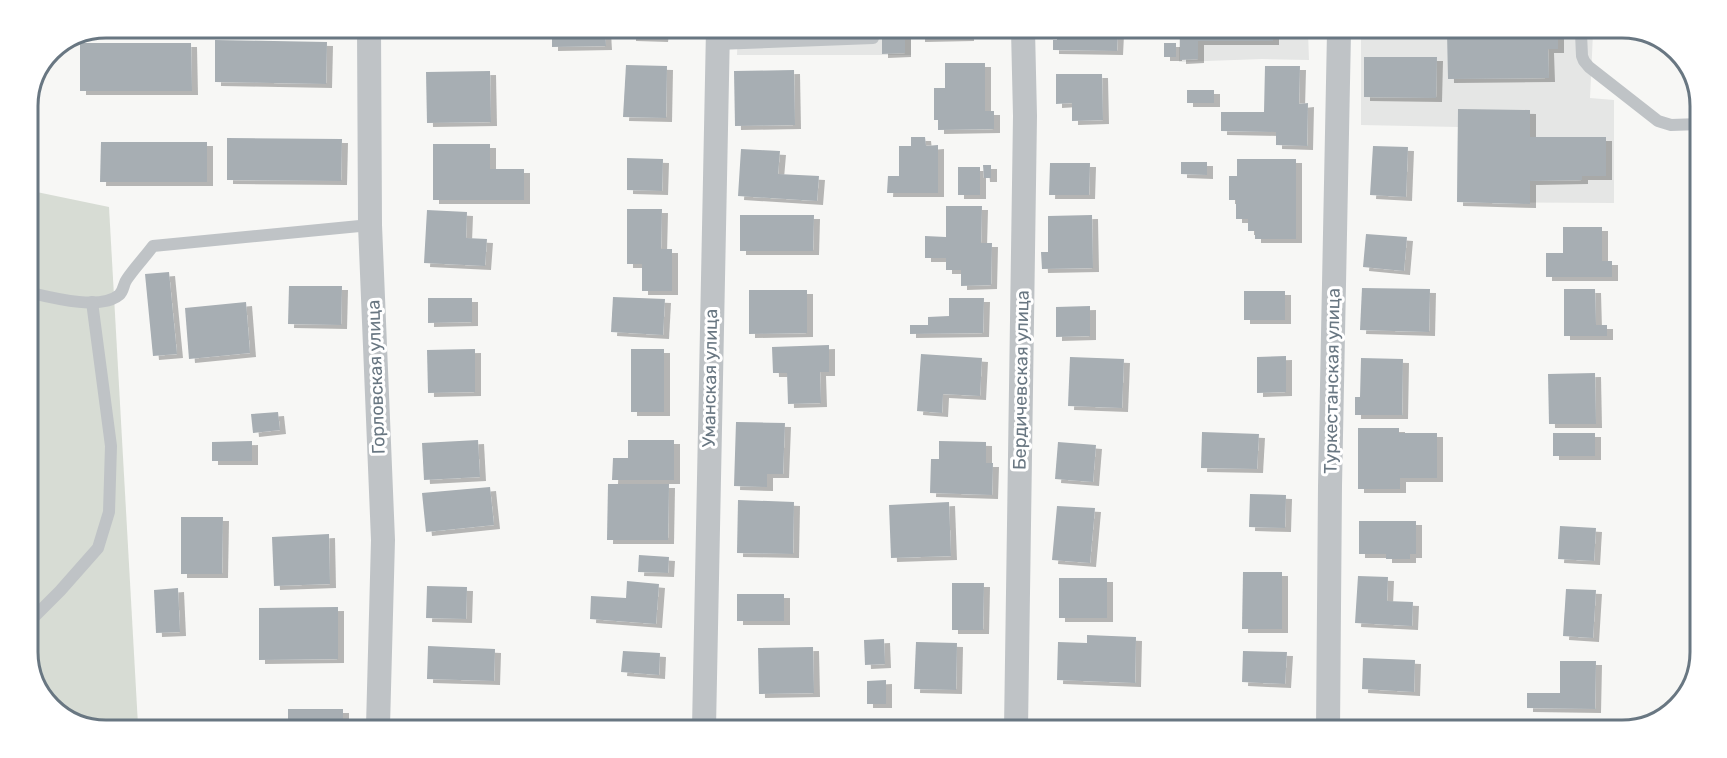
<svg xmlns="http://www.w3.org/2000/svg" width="1727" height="758" font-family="Rubik,sans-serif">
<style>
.built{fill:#e5e6e5}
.green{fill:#d7dcd4}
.building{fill:#a7aeb3;filter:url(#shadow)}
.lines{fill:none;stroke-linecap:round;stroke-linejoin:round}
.lane{stroke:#bfc3c6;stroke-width:12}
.street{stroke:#bfc3c6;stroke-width:24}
.labels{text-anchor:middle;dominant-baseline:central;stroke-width:6;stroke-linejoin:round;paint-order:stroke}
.street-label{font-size:18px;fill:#697782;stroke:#fff}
.rim{fill:none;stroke:#697782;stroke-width:3}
</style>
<defs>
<filter id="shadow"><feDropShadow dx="6" dy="4" stdDeviation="0" flood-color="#0004"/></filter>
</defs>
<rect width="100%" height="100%" fill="#f7f7f5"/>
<g class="built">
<polygon points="738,29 911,30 911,55 737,55"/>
<polygon points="1179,31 1308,32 1309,60 1262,59 1179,62"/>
<polygon points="1361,32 1593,33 1590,98 1614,100 1614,203 1457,202 1458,127 1361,125"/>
</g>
<polygon class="green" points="27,190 109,207 138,725 76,725 43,700 27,658"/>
<g class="building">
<polygon points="552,29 605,29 606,46 552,47"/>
<polygon points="630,29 663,29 662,38 630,37"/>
<polygon points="882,30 905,30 905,53 882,54"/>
<polygon points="919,30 968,30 968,37 919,38"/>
<polygon points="1057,31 1118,31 1117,51 1053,50 1053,40 1057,40"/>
<polygon points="1180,31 1273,31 1273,41 1198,41 1198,59 1180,60"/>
<polygon points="1447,32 1558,33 1558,49 1548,49 1549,78 1448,79"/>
<polygon points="215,40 327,42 326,84 215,82"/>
<polygon points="80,43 191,43 192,91 80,91"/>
<rect x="1164" y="43" width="12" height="14"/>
<polygon points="1364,57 1437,57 1436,98 1364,97"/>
<polygon points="945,63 985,63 985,111 994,111 994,129 938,130 938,120 934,120 934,88 945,88"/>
<polygon points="626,65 667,66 666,118 623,117"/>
<polygon points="1265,66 1300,66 1299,104 1308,103 1307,146 1276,145 1276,132 1221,131 1221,112 1264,112"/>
<polygon points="794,70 795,125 735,126 734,71"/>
<polygon points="490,71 491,122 427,123 426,72"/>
<polygon points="1056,74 1102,74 1103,120 1072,121 1072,103 1056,104"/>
<rect x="1187" y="90" width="27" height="13"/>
<polygon points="1458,109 1530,110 1530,137 1606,137 1606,176 1582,176 1582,180 1530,181 1530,204 1457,202"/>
<polygon points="911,137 925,137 926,146 938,145 938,193 887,193 888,176 899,176 899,146 911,146"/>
<polygon points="227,138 342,139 341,181 227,180"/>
<polygon points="101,142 207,142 207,182 100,182"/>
<polygon points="433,144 490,144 490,169 524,169 524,200 433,200"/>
<polygon points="1373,146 1408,147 1406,197 1370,195"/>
<polygon points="741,149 780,151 778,174 819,176 817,201 738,196"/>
<polygon points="627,158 663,159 662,191 627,190"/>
<polygon points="1237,159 1296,159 1296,239 1255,239 1255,231 1248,231 1248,219 1236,219 1236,200 1229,200 1229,176 1237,176"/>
<polygon points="1181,162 1207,162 1207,175 1181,174"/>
<polygon points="1050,163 1090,163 1089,195 1049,195"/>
<polygon points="983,165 991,165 991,178 984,178"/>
<rect x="958" y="167" width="22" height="28"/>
<polygon points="946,206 982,206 981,243 992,243 991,285 961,286 961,270 946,270 946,258 925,258 925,236 946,237"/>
<polygon points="627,209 662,209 661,249 672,249 672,291 642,291 642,264 627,264"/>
<polygon points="427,210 467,212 466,238 487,239 485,266 424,263"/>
<polygon points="740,215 814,215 813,251 740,251"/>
<polygon points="1092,215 1093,268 1042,269 1041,252 1048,252 1048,216"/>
<polygon points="1563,227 1602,227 1602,261 1612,261 1612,277 1546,277 1546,253 1563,253"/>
<polygon points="1366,234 1407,237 1404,271 1363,267"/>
<polygon points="169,272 177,354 153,356 145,274"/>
<polygon points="289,286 342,286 341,325 288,324"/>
<polygon points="1362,288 1430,289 1429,332 1360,330"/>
<polygon points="1564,289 1595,289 1596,325 1607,325 1607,336 1564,336"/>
<polygon points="749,290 807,290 807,333 749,334"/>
<rect x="1244" y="291" width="41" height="29"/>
<polygon points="613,297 665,299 663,335 611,332"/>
<polygon points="428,298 472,298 472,322 428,323"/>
<polygon points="949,298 984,298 983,333 910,334 910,325 928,325 928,317 949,316"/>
<polygon points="246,302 250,353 189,359 185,308"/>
<polygon points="1090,306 1090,336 1056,337 1056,307"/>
<polygon points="829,345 829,372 820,372 821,403 788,404 787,373 773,373 772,347"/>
<polygon points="475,349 475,392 428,393 427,350"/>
<rect x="631" y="349" width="33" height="63"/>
<polygon points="921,354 982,358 980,396 943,394 942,413 917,411"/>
<polygon points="1286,356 1286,392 1257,393 1257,357"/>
<polygon points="1070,357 1124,359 1122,408 1068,406"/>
<polygon points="1361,358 1403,359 1402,415 1355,415 1355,397 1360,397"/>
<polygon points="1595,373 1596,424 1549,424 1548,374"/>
<polygon points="278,412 280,430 253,433 251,414"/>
<polygon points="736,422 785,423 783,474 767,474 767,487 734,486"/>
<polygon points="1358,428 1399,428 1399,433 1437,433 1437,478 1400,478 1400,489 1358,489"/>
<polygon points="1202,432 1259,434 1257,469 1201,468"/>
<rect x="1553" y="433" width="42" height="23"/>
<polygon points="478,440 480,477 424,480 422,443"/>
<polygon points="628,440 674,440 674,480 612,480 613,458 628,458"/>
<polygon points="252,441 252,461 212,461 212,442"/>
<polygon points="939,441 986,442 986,463 993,463 992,495 930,493 931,459 939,459"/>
<polygon points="1058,442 1096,445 1093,482 1055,479"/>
<polygon points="608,484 669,484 668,540 607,540"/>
<polygon points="490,487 494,525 426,532 422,493"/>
<polygon points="1250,494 1286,495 1285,528 1249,527"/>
<polygon points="738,500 794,502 793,554 737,553"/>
<polygon points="949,502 951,556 891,558 889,505"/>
<polygon points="1057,506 1095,508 1090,563 1052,560"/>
<polygon points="181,517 223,517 222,574 181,574"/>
<polygon points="1359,521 1416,521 1416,554 1410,554 1410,559 1386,559 1386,554 1359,554"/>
<polygon points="1560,526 1596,528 1594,561 1558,559"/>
<polygon points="329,534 330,584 274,586 272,537"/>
<polygon points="639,555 669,557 668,573 638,572"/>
<polygon points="1243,572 1282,572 1282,629 1242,629"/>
<polygon points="1358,576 1388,577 1387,601 1413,602 1412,626 1355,623"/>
<rect x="1059" y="578" width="48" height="40"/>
<polygon points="627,581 659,584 656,624 590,619 591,596 626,598"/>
<polygon points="952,583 984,583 983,630 952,630"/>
<polygon points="427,586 467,587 466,619 426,618"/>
<polygon points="178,588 180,632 156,633 154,590"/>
<polygon points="1566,589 1596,590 1593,638 1563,636"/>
<rect x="737" y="594" width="47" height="27"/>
<polygon points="338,607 338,659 259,660 259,608"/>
<polygon points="1087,635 1136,637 1135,683 1057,680 1058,642 1087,643"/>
<polygon points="884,639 885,664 865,665 864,640"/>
<polygon points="916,642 957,643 956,690 914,689"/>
<polygon points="428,646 495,649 494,681 427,679"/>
<polygon points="813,647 814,693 759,694 758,648"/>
<polygon points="623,651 660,653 659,675 621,672"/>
<polygon points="1243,651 1287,652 1285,684 1242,682"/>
<polygon points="1363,658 1415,660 1414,692 1362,689"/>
<polygon points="1560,661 1596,661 1595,709 1527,708 1527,693 1560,693"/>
<polygon points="886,680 886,704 867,704 867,681"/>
<rect x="288" y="709" width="55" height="17"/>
<polygon points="1537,720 1595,723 1594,731 1537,731"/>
<polygon points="1222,721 1249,721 1249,730 1223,729"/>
<rect x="1361" y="721" width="47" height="9"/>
</g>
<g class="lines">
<g class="lane">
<polyline points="1581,33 1582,56 1584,61 1589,67 1658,121 1671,125 1700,124"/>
<polyline points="717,44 873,38 873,30"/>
<path d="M27,292C49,297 100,311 119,295C124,291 123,284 127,279C135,267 145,257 153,246L370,225"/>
<polyline points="27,624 60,591 98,548 109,512 111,446 92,302"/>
</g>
<g class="street">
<polyline points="369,28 370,225 383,540 378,726"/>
<polyline points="704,728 718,29"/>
<polyline points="1016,729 1025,116 1023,30"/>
<polyline points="1328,730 1330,486 1339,32"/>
</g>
</g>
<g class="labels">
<g class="street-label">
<text transform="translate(376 377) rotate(-92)">Горловская улица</text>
<text transform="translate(710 378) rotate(-89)">Уманская улица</text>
<text transform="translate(1021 380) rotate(-89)">Бердичевская улица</text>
<text transform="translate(1332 381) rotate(-89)">Туркестанская улица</text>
</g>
</g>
<path d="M0 0H1727V758H0ZM106 38H1622A68 68 0 0 1 1690 106V652A68 68 0 0 1 1622 720H106A68 68 0 0 1 38 652V106A68 68 0 0 1 106 38Z" fill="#fff" fill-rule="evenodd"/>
<path class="rim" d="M106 38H1622A68 68 0 0 1 1690 106V652A68 68 0 0 1 1622 720H106A68 68 0 0 1 38 652V106A68 68 0 0 1 106 38Z"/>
</svg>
